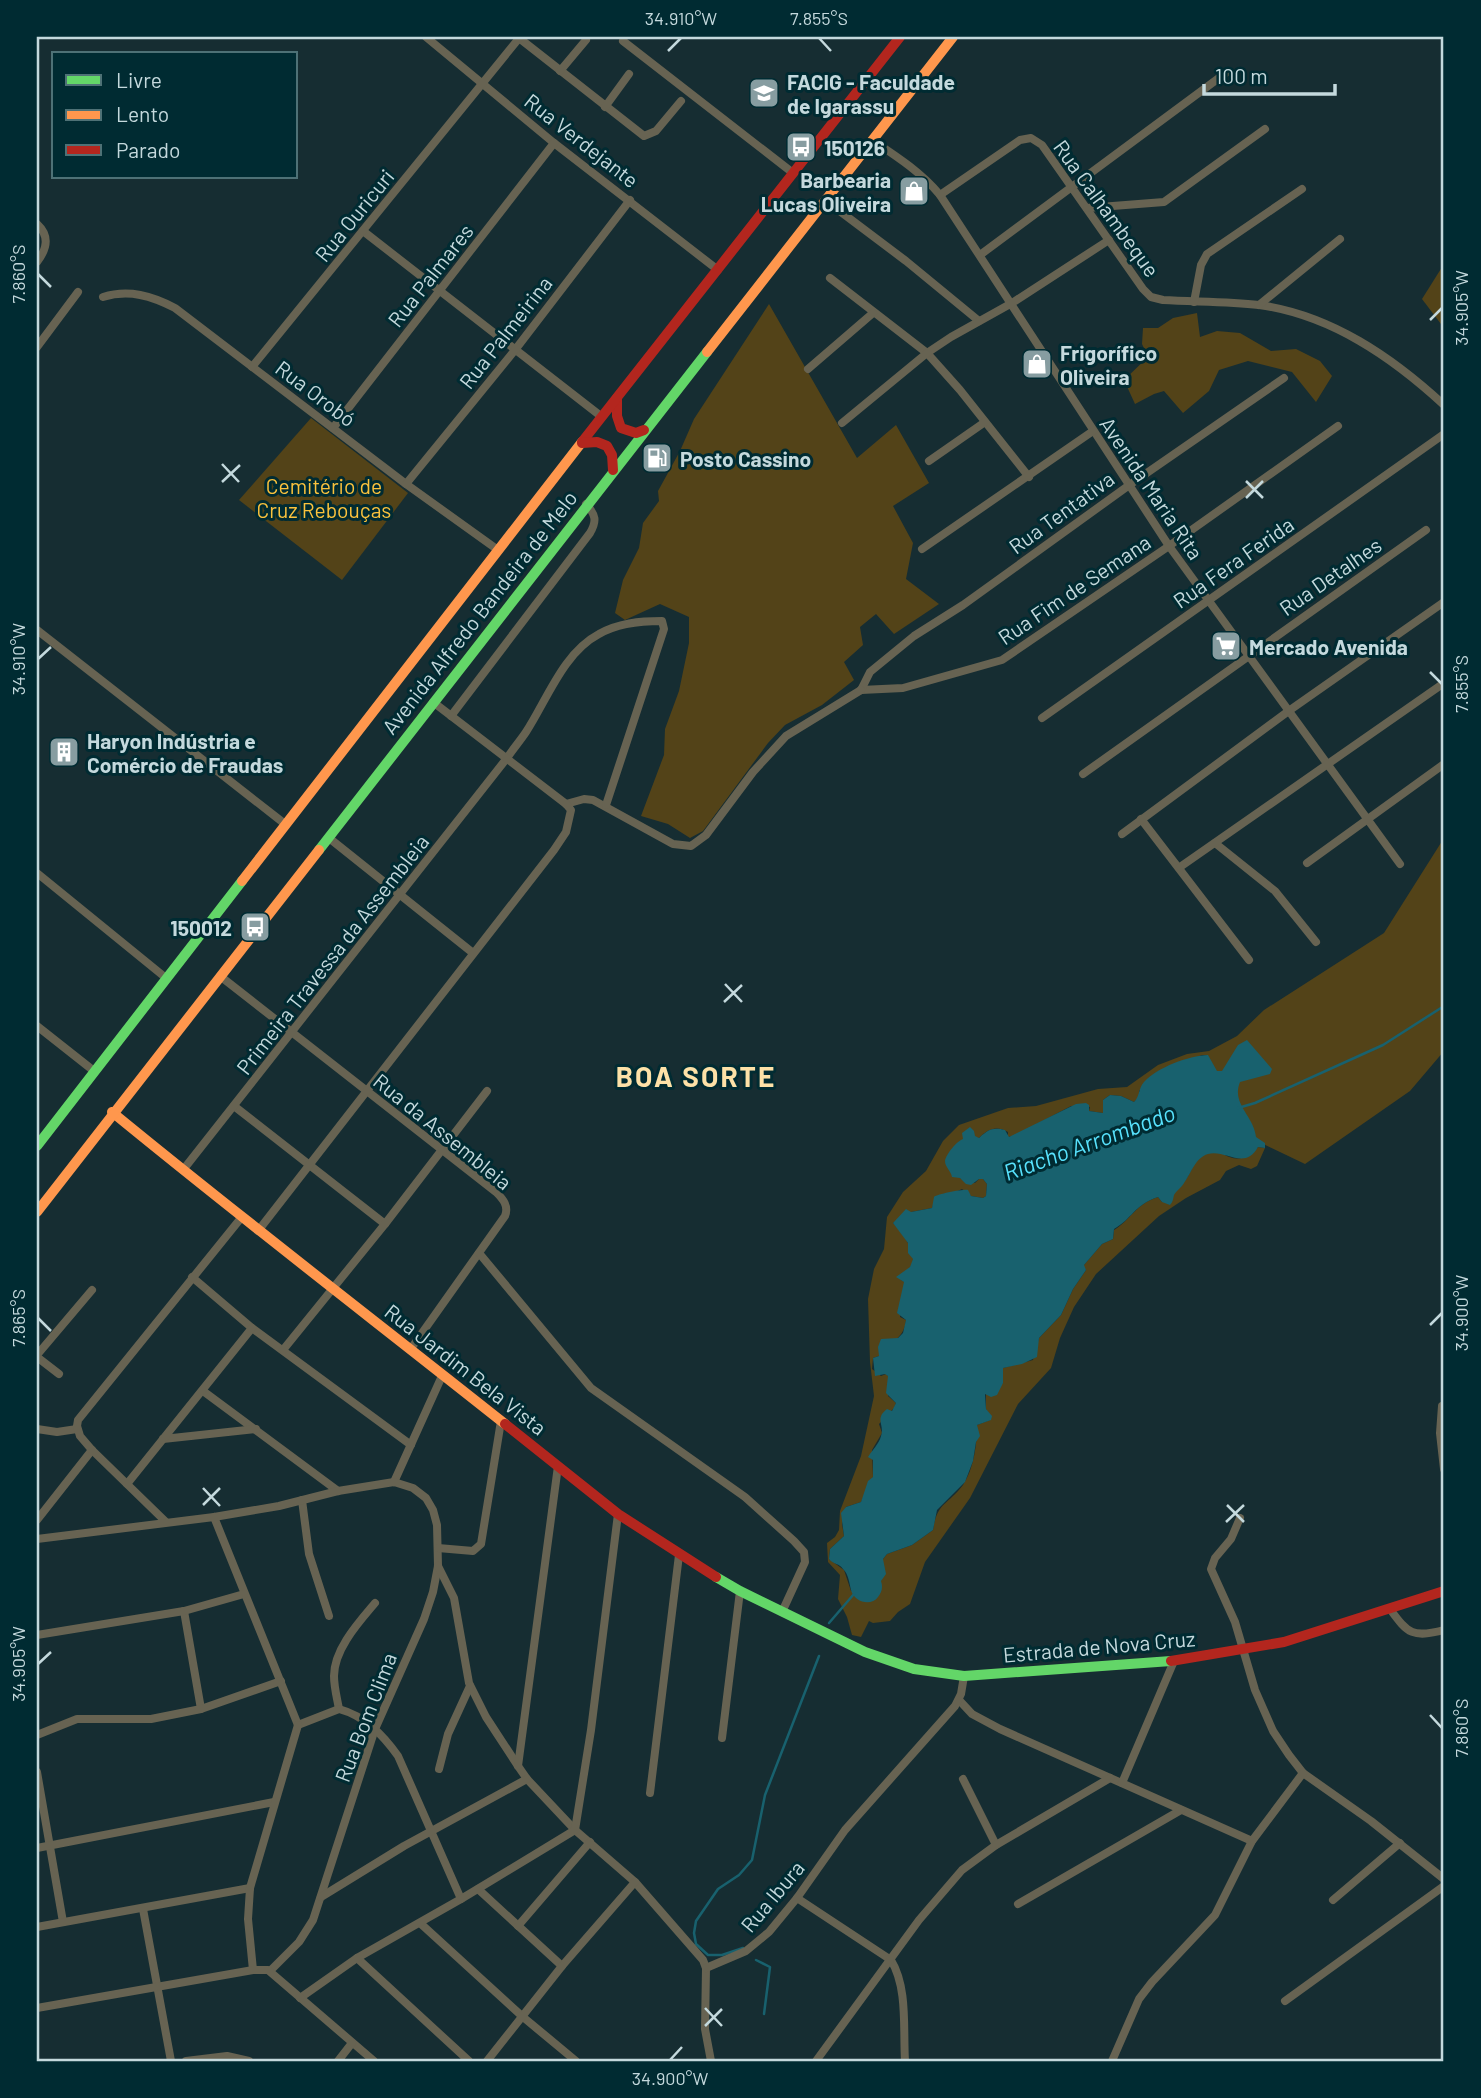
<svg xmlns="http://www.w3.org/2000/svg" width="1481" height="2098" font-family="Barlow,sans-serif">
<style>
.green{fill:#534318;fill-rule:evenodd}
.water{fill:#18616e}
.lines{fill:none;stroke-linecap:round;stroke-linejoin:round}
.stream{stroke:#18616e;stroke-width:2.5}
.street{stroke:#676352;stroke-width:8}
.fast{stroke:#63d668;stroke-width:10}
.slow{stroke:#ff974d;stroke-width:10}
.jam{stroke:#b3261e;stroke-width:10}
.ticks{fill:none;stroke:#c4d9dd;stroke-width:2.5}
.labels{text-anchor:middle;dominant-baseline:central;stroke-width:6;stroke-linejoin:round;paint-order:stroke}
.poi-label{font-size:21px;font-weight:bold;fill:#c4d9dd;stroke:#002b32;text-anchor:start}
.street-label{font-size:21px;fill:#c4d9dd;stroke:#002b32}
.park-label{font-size:21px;fill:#fac23d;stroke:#002b32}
.water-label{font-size:23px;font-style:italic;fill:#57e2fd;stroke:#002b32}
.district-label{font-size:28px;font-weight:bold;letter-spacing:2px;fill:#fde1a7;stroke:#002b32}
.neatline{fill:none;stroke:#c4d9dd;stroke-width:2.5}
.ticks-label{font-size:18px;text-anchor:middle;fill:#c4d9dd}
</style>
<rect width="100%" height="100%" fill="#162d32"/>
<g class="green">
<polygon points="1444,264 1444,328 1422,299"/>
<polygon points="769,304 857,458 896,425 929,483 893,506 913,543 906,579 939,604 894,634 876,614 860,627 863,645 844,662 854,680 822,705 785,725 768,743 703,831 690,838 668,824 641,816 664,755 665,729 679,691 689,643 689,617 660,604 625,620 615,613 623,580 639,548 643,523 659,501 658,491 680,451 694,419"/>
<polygon points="1197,313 1200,337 1217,331 1240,333 1271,351 1296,349 1320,361 1332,376 1316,402 1292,372 1248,361 1219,370 1209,391 1183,413 1164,391 1154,394 1135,404 1124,380 1148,357 1142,344 1143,328 1158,328 1173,318"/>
<polygon points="311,418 408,493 342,580 239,500"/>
<path d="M1444,838V1051L1410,1091L1305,1164L1257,1141L1223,1154C1236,1162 1248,1159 1258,1147L1265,1148L1257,1166L1251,1169L1239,1165L1226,1171L1220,1180L1186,1198L1159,1216L1096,1274L1074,1307L1060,1338L1051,1368L1018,1404L970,1498L925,1562L910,1604L898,1612L890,1621L873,1623L869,1621L861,1637L852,1635L847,1617L838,1599L840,1575L828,1562L827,1543L835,1537L839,1530L840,1511L861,1456L874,1396L870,1362L868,1299L874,1269L884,1249L887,1217L903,1192L926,1171L943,1141L959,1125L1008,1108L1036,1106L1098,1089L1127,1087L1158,1065L1187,1054L1209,1051L1237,1036L1264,1010L1384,933ZM1202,1055H1208L1194,1164C1187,1181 1178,1191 1162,1202L1158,1197C1134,1205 1132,1219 1114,1230L1113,1239L1102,1244L1083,1266L1086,1270L1073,1289L1061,1315L1039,1338L1033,1360L1003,1368V1383L986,1393V1409L990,1420L977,1425C977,1444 974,1468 963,1485C948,1505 937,1502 933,1530L912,1545L887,1554L883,1559L881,1581L851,1591L844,1570L829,1559L830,1549L844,1536L842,1524L846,1507L861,1502L873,1477L872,1450L882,1433L879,1424L894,1408L896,1403L888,1396V1376L886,1374L881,1376L872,1369L873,1358L879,1356L880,1352C892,1343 905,1336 906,1320L900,1317L905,1282L901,1280C903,1272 907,1272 911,1266C919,1254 901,1231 893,1223L911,1212L932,1208L934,1202L962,1189L971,1196L983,1198L986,1196L987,1184L983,1179H979L975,1183L964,1181L948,1168V1155C957,1145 965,1134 979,1138C988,1129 996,1125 1008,1132V1137L1014,1136L1071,1106L1090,1107L1089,1111L1103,1113V1100L1110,1095L1121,1096L1134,1102L1139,1097V1091L1157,1072Z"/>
</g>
<path class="water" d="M1247,1040L1272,1069L1270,1074L1240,1082C1231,1104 1254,1116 1256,1137L1265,1143V1148L1258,1147C1245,1171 1225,1149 1208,1154C1195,1158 1192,1172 1184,1183C1182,1187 1176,1191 1174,1195C1173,1199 1173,1202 1170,1205L1162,1202L1158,1197C1134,1205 1132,1219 1114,1229L1113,1239L1102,1244L1084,1265L1086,1270L1073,1289L1061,1315L1039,1338L1037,1357L1022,1364L1003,1368V1383L997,1395L991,1397L985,1394L986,1409L992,1416L991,1420L977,1425L980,1436L976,1442L973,1461L965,1482L937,1510L933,1530L912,1545L887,1554L883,1559L886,1574L881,1581C883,1587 882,1592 878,1597C871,1607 854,1602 851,1590C849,1583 849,1575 843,1569C839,1563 834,1565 829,1559L830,1549L844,1536L841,1513L846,1507L861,1502L868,1481L873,1477V1460L868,1457C872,1450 879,1444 881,1436C885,1425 874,1419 887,1409L892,1411L896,1403L886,1393L888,1376L885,1374L875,1376L873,1358L879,1356L878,1347L881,1339L898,1338L903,1333L906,1320L897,1313L904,1282L896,1277L910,1267L913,1259L908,1253V1243L893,1223L906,1209L911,1212L932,1208L934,1197C938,1194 963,1189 968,1190L971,1196L983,1198L986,1196L987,1184L983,1179H979L971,1185L966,1184L960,1178L952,1177C951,1171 945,1167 945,1161C946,1154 957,1141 963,1139L962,1133L970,1127L974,1131L975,1136L979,1138C988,1130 992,1127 1005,1130L1009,1137L1076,1104L1086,1103L1089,1105V1111L1103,1113V1100L1110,1095L1121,1096L1134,1102C1140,1096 1138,1089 1144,1082C1158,1067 1188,1056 1208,1055L1217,1071H1222L1238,1045Z"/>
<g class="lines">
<g class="stream">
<polyline points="1238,1108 1255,1103 1383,1045 1444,1006"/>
<polyline points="829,1623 854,1594"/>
<polyline points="743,1948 722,1955 708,1955 696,1944 694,1933 696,1921 718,1889 739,1875 752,1860 765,1795 819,1656"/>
<polyline points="756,1960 770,1967 764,2014"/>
</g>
<g class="street">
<polyline points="426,37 554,143 718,270"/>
<polyline points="519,38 644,136 656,131 681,101"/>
<polyline points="623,41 793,173"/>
<polyline points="560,71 586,40"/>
<polyline points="605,107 629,74"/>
<path d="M872,140C896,156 921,172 940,195L1169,546L1400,864"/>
<path d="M940,195L1020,140L1031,138L1042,145L1143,289L1151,297L1163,300C1194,302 1227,301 1259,305C1331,315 1392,357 1444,405"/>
<polyline points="825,200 906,261 979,321"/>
<polyline points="1087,208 1164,202 1265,129"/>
<path d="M37,224C50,236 47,249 37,262"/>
<polyline points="363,231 602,417"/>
<polyline points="980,255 1227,72"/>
<polyline points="830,278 927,353 960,390 1029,477"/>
<path d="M103,297C129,289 152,296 175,308L406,484L498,550"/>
<polyline points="1194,302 1201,265 1207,254 1302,189"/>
<polyline points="1259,305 1340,239"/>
<polyline points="37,347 78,292"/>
<polyline points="252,367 520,37"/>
<polyline points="808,369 873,313"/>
<polyline points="842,423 927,353 951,337 1012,303 1109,240"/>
<polyline points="333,428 554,143"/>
<polyline points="929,461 985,422"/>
<polyline points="406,484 515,350 630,200"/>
<polyline points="922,549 1093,431"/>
<polyline points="37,630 285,824"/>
<polyline points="861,690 903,688 1002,660 1169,546 1338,426"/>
<polyline points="861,690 870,672 914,636 963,605 1128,486 1284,378"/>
<path d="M451,716L590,533C597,521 596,515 586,504"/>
<polyline points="1042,718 1444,434"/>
<polyline points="1083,774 1426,530"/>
<polyline points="566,804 584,799 593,800 673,844 691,846 706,835 753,772 786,736 861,690"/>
<polyline points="1141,819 1249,960"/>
<polyline points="1122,834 1290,710 1444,602"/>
<polyline points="329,838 473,953"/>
<polyline points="1215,843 1275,891 1316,942"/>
<polyline points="1307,863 1444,764"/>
<polyline points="1180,867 1444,683"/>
<polyline points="37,873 166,978"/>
<path d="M220,976L496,1192C503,1199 509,1206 505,1216L410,1350"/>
<polyline points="37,1026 94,1071"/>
<polyline points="234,1106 385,1224"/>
<path d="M183,1170L507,758C513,749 520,741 526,732C547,700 563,653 599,634C618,623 640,621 662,621L664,629L606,805"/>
<polyline points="258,1231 554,850 566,832 571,810 566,804 433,702"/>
<polyline points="479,1253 591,1388 745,1497 794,1541 804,1552 805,1562 782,1612"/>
<polyline points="192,1277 252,1328 411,1445"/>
<polyline points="283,1350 385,1224 487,1091"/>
<polyline points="37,1355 92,1290"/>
<polyline points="37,1357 59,1374"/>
<polyline points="203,1391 338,1491"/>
<polyline points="1442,1406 1440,1433 1444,1469"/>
<polyline points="37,1429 57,1432 77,1429"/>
<polyline points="163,1439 256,1429"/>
<polyline points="394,1482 442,1376"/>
<polyline points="127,1484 252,1328"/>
<polyline points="302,1500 309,1554 329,1616"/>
<polyline points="214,1517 298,1725"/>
<polyline points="1240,1518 1231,1539 1215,1558 1211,1569 1235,1622 1255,1690 1273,1731 1289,1755 1303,1773 1371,1821 1444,1879"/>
<polyline points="37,1520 92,1450"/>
<polyline points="166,1522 92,1450 80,1436 77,1426 78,1420 241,1218"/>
<polyline points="37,1539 214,1517 279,1506 338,1491 394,1482 413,1488 426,1498 433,1510 437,1525 438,1566 433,1592 424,1619 375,1729 313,1920 299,1942 270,1971"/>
<polyline points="438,1548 473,1551 481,1544 501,1421"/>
<polyline points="438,1566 454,1598 469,1683 486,1717 518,1766 527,1779 575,1830 635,1882 703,1960 706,1968 705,2029 711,2061"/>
<path d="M1390,1609C1408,1634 1413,1638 1444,1630"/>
<polyline points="184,1611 201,1709"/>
<polyline points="37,1635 184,1611 244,1594"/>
<polyline points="959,1700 972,1714 1000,1729 1252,1841"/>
<path d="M339,1709C337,1698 334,1687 334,1676C334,1649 359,1622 375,1603"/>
<path d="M298,1725L339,1709C365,1716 383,1735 398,1756L461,1899"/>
<polyline points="37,1735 77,1719 151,1719 201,1709 281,1681"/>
<polyline points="722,1738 740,1591"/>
<polyline points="518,1766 558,1466"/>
<polyline points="439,1769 448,1734 470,1686"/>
<polyline points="37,1772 63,1922"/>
<polyline points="963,1779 996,1845"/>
<polyline points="1122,1783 1174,1661"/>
<polyline points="650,1793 679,1555"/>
<polyline points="37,1848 274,1802"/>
<polyline points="478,1889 562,1966"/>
<polyline points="321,1897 404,1846 527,1779"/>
<path d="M797,1898L891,1960C908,1988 903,2029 905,2061"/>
<polyline points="1333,1900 1400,1843"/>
<polyline points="1018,1904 1181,1810"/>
<polyline points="143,1909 171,2061"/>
<polyline points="420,1923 523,2017 576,2061"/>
<polyline points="518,1926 590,1842"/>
<polyline points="37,1927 250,1888"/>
<polyline points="357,1958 469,2061"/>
<polyline points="706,1968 746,1951 769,1932 797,1898 845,1830 955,1706 961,1694 964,1676"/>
<polyline points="253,1970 248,1919 250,1888 298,1725"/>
<polyline points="300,1998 357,1958 461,1899 575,1830 591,1730 618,1514"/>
<polyline points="1285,2001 1444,1886"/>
<polyline points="37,2008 253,1970 268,1970 374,2061"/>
<polyline points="186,2061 227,2056 249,2061"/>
<polyline points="338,2061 352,2043"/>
<polyline points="487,2061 562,1966 635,1882"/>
<polyline points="816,2061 919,1920 962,1870 996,1845 1110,1778"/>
<polyline points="1112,2061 1139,1999 1152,1982 1215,1915 1252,1841 1303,1773"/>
</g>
<g class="fast">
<polyline points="319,850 707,352"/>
<polyline points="37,1146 242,881"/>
<polyline points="716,1577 740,1591 865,1652 914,1669 964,1676 1171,1661"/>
</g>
<g class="slow">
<polyline points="707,352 953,37"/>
<polyline points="242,881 582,442"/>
<path d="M112,1112C241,1218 374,1320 505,1424"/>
<polyline points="37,1212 319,850"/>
</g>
<g class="jam">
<polyline points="617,398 617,416 621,428 636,433 644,430"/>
<polyline points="582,442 900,37"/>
<polyline points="582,443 597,442 607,446 612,455 613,470"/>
<polyline points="505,1424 618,1514 716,1577"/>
<polyline points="1171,1661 1284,1642 1444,1591"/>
</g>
</g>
<path class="ticks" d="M819,38L831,51M668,51L681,38M38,274L51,287M1430,320L1442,308M222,464L239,482M1246,481L1263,498M222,482L240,465M1246,498L1263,481M38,659L51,647M1430,672L1442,684M725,984L742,1002M724,1002L742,985M38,1318L51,1331M1430,1325L1442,1313M203,1488L220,1506M203,1505L220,1488M1227,1505L1244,1522M1226,1522L1244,1505M38,1664L51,1652M1430,1715L1442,1728M705,2008L722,2026M705,2026L722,2009M670,2060L682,2047"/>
<defs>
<g id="university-square" transform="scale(1.575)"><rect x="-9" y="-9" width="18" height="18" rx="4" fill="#879da1" stroke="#002b32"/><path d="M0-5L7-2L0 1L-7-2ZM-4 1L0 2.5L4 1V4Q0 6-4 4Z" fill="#fff"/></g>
<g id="bus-square" transform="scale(1.575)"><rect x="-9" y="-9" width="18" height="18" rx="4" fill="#879da1" stroke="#002b32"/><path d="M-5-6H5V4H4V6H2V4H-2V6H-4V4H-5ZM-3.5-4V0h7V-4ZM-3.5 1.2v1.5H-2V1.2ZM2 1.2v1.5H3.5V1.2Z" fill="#fff"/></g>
<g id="shop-square" transform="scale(1.575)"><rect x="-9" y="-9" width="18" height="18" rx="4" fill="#879da1" stroke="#002b32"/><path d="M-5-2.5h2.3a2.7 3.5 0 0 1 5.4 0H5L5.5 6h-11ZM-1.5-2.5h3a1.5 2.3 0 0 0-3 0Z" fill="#fff"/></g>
<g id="fuel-square" transform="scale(1.575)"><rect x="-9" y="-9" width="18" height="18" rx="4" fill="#879da1" stroke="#002b32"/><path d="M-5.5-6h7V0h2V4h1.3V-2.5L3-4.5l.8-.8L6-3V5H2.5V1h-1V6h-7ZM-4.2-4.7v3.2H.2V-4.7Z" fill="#fff"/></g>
<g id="supermarket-square" transform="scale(1.575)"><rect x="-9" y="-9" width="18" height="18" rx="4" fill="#879da1" stroke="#002b32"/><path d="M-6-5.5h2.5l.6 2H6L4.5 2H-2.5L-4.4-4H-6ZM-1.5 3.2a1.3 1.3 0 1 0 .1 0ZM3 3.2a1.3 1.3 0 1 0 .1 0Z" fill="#fff"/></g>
<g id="building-square" transform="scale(1.575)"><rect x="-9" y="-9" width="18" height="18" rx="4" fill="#879da1" stroke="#002b32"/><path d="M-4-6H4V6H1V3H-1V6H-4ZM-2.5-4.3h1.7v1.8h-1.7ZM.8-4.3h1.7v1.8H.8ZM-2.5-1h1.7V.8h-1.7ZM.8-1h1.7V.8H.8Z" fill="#fff"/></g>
</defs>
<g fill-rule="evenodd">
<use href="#university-square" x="764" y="93"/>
<use href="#bus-square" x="801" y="147"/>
<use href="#shop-square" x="914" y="191"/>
<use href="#shop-square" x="1037" y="364"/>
<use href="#fuel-square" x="657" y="458"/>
<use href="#supermarket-square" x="1226" y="646"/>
<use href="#building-square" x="64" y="752"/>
<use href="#bus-square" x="255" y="927"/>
</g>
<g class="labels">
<g class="poi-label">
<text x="787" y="81">FACIG - Faculdade<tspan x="787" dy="24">de Igarassu</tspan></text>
<text x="824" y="147">150126</text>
<text x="891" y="179" text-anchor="end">Barbearia<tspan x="891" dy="24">Lucas Oliveira</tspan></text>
<text x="1060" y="352">Frigorífico<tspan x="1060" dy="24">Oliveira</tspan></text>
<text x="680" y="458">Posto Cassino</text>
<text x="1249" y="646">Mercado Avenida</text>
<text x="87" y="740">Haryon Indústria e<tspan x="87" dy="24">Comércio de Fraudas</tspan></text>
<text x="232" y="927" text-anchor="end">150012</text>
</g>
<g class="street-label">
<text transform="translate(582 140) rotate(38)">Rua Verdejante</text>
<text transform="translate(1107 208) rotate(54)">Rua Calhambeque</text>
<text transform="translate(354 215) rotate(-51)">Rua Ouricuri</text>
<text transform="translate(430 275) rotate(-52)">Rua Palmares</text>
<text transform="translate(505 332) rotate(-52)">Rua Palmeirina</text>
<text transform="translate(316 393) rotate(37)">Rua Orobó</text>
<text transform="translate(1152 488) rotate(56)">Avenida Maria Rita</text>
<text transform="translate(1061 512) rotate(-36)">Rua Tentativa</text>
<text transform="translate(1233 562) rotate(-35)">Rua Fera Ferida</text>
<text transform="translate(1330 576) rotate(-35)">Rua Detalhes</text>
<text transform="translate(1074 589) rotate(-34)">Rua Fim de Semana</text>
<text transform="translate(479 612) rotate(-52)">Avenida Alfredo Bandeira de Melo</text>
<text transform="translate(332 954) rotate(-52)">Primeira Travessa da Assembleia</text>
<text transform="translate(443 1131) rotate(39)">Rua da Assembleia</text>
<text transform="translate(466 1369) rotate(38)">Rua Jardim Bela Vista</text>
<text transform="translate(1099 1646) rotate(-5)">Estrada de Nova Cruz</text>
<text transform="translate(365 1717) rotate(-69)">Rua Bom Clima</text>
<text transform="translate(772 1896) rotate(-50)">Rua Ibura</text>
</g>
<g class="park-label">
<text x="324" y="485">Cemitério de<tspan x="324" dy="24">Cruz Rebouças</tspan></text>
</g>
<g class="water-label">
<text transform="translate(1089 1142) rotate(-20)">Riacho Arrombado</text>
</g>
<g class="district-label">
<text x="696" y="1076">BOA SORTE</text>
</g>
</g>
<rect width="1481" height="2098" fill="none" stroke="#002b32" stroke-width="77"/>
<rect x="52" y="52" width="245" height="126" fill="#002b32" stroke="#4e7176" stroke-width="2"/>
<rect x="66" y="75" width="35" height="10" fill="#63d668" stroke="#4e7176" stroke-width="2"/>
<text x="116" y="88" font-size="21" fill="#c4d9dd">Livre</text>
<rect x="66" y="110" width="35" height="10" fill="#ff974d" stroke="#4e7176" stroke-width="2"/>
<text x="116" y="122" font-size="21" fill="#c4d9dd">Lento</text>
<rect x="66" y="145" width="35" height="10" fill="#b3261e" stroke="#4e7176" stroke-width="2"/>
<text x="116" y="158" font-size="21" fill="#c4d9dd">Parado</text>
<path d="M1204 84v10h131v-10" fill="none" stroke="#c4d9dd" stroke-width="3.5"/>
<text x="1215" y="84" font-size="21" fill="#c4d9dd" stroke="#002b32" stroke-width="5" paint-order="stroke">100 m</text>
<rect x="38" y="38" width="1404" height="2022" class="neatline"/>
<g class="ticks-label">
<text x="681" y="25">34.910°W</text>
<text x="819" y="25">7.855°S</text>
<text transform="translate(19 274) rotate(-90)" y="6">7.860°S</text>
<text transform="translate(1462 308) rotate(-90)" y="6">34.905°W</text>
<text transform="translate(19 659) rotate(-90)" y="6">34.910°W</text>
<text transform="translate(1462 684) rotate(-90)" y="6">7.855°S</text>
<text transform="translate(1462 1313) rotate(-90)" y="6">34.900°W</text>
<text transform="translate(19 1318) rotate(-90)" y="6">7.865°S</text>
<text transform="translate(19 1664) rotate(-90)" y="6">34.905°W</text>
<text transform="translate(1462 1728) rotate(-90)" y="6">7.860°S</text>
<text x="670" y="2085">34.900°W</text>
</g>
</svg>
